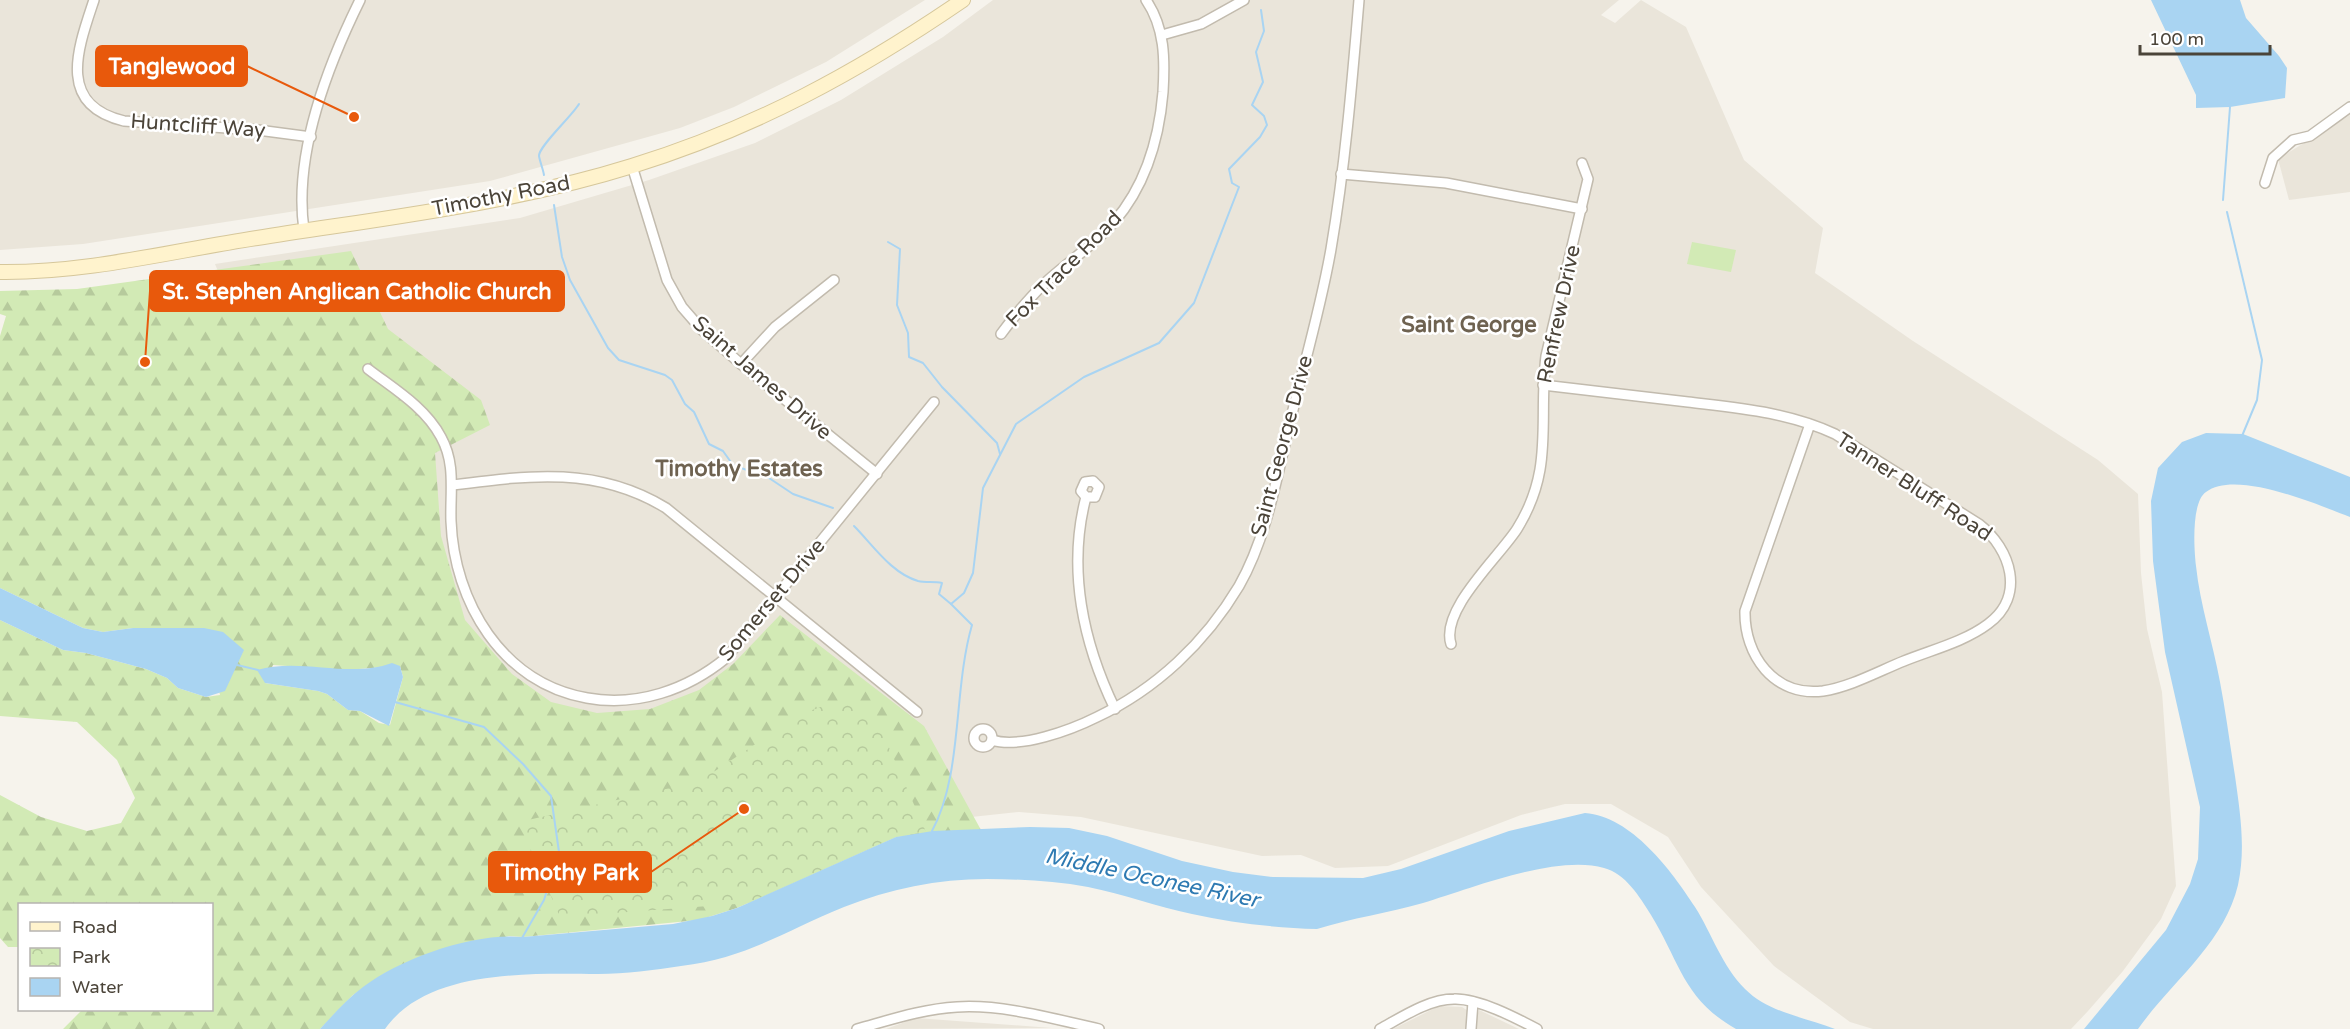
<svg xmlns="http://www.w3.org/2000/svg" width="2350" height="1029" font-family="'Varela Round',sans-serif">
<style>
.residential{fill:#eae5da}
.forest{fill:url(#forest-firs);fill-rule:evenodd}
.park{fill:url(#park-crowns)}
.pitch{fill:#d2eab5}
.water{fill:#a9d4f2}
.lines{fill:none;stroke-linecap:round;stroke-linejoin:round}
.stream{stroke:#a9d4f2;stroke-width:2}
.street-casing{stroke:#c2bbae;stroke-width:12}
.secondary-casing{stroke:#d6c79b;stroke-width:16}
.street{stroke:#fff;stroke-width:9}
.secondary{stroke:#fff3cd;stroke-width:14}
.labels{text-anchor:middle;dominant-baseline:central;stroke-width:5;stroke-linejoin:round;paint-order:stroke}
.street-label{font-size:21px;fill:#4b4439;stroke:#fff}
.neighbourhood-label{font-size:22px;font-weight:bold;fill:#6e6250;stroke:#fff}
.water-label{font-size:22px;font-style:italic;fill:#2e7ab2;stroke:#fff}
.leader{fill:none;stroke:#e8590c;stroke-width:2}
.callout-dot{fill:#e8590c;stroke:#fff;stroke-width:2}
.callout{fill:#e8590c;stroke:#e8590c;stroke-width:2}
.callout-label{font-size:22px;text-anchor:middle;font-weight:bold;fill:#fff}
</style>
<defs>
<pattern id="forest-firs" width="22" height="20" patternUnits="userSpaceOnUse" patternTransform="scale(1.5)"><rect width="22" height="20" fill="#d2eab5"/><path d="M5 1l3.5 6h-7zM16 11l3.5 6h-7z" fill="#b6ca9c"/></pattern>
<pattern id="park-crowns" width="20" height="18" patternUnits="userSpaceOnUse" patternTransform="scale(1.5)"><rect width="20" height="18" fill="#d2eab5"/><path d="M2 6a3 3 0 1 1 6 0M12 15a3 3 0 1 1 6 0" fill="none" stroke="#b6ca9c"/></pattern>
</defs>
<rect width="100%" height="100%" fill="#f6f3ec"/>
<g class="residential">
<polygon points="0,0 925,0 826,62 734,107 680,128 490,181 83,244 0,250"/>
<polygon points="993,0 1619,0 1601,15 1615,23 1641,0 1686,27 1744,160 1823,228 1815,273 1913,341 2098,460 2138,494 2141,573 2147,629 2162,692 2176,886 2161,919 2123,971 2088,1011 2071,1029 1873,1029 1850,1022 1774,966 1701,887 1668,837 1611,804 1565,804 1521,815 1388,866 1335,868 1301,855 1262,856 1081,817 1019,812 962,818 601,802 296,459 215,264 520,218 649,180 755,143 841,100 943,37"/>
<polygon points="2350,115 2350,192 2289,200 2278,159"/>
<polygon points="1439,1006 1462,1007 1468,1011 1466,1029 1393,1029"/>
<polygon points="1479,1010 1519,1029 1473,1029"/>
<polygon points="916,1018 1052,1028 886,1029"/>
</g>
<path class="forest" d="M351,251L388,329L481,400L490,425L435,453L441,536L465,620L512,674L551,702L597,713L650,709L699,690L733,664L780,615L924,726L981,830L896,837L737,908L699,920L523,937L509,936L385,973L353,995L320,1029H63L82,1010H212V904H20L19,947H8L0,938V795L41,817L87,831L121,823L135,798L117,760L77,722L0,716V620L63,650L86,653L146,669L167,678L178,688L206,697L220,695L204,628H133L103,632L83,628L0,588V336L6,316L0,314V291L77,289ZM273,665L345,670L400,666L403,677L390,725L379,723L360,711L348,710L327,694L318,691L265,683Z"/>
<polygon class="park" points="843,699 877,720 926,832 896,837 749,903 560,917 519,822 670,788 715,771 801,714"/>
<polygon class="pitch" points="1692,242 1736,250 1731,272 1687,264"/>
<g class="water">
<polygon points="2151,0 2240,0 2246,18 2279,56 2287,68 2285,98 2230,107 2196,108 2196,95"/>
<path d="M2206,433L2243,434L2350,477V517C2318,505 2236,469 2206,492C2191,502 2194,550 2196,566C2200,605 2213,643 2220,682C2226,713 2230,745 2235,776C2240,812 2246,848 2238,885C2224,944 2172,981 2138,1029H2084L2166,930L2190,884L2198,859L2200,807L2165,652L2153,561L2151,501L2158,468L2182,442Z"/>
<polygon points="0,588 83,628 103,632 133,628 204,628 223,632 244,650 225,691 206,697 178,688 167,678 146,669 86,653 63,650 0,620"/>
<path d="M392,663L400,666L403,677L389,726L360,711L348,710L327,694L318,691L265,683L257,670C301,657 348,679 392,663Z"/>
<path d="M1585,813C1631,816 1672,871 1695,907C1712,934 1722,966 1745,989C1769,1013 1805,1017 1835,1029H1736C1683,999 1680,962 1651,915C1640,897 1625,873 1604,868C1556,854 1470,889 1423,903C1388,913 1352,918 1317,929C1276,928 1233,923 1192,914C1157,907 1124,894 1088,887C1055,881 1020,879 987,879C938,879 889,889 844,907C784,931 748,958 681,966C654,970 626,974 598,974C532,974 428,968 385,1029H320C333,1015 347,999 363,987C401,958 474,932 523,937L673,924L712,916L737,908L896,837L933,831L1030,827L1069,828L1107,836L1182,861L1233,872L1273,877L1363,878L1401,869L1509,831Z"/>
</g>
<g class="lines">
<g class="stream">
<path d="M544,175C543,169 540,162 539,156C538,147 572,116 579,104"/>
<polyline points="2223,200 2230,107"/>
<polyline points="554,205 562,257 570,280 608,348 619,360 665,375 672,380 685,404 694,412 709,444 723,451 733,465 769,478 793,494 833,508"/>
<polyline points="2227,212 2262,360 2257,400 2242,436"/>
<polyline points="888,242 900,249 897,305 908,333 909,357 923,363 942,387 997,443 1000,454"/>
<path d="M854,526C873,545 891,573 918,581C926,583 934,581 942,583L939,594L951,604"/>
<polyline points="237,665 258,670"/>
<polyline points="395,702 484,727 523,764 551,796 559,852 544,900 522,938"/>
<path d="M932,831C963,774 953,690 972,625L951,604L964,593L973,573L983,488L1016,424L1084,377L1159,343L1194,303L1239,187L1232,183L1229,169L1260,137L1267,125L1264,116L1252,105L1263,82L1256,52L1264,31L1261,10"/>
</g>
<g class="street-casing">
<g id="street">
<path d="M94,0C78,48 56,105 124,121L258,130L311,137"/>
<polyline points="1162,35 1201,24 1244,0"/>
<polyline points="632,166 667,280 682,307 702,330 741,364 877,474"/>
<polyline points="1341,174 1446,183 1582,209"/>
<polyline points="2265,183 2273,158 2293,140 2310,136 2350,107"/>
<path d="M304,230C293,154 327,67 360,0"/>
<path d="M1001,334C1015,315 1029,298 1046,282C1068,262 1094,245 1114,222C1146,185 1159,140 1163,92C1165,59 1165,28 1146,0"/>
<polyline points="741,364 775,327 834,280"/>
<path d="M368,369C394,389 425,407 441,437C456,464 450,492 451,521C454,602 502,683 587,698C637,707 687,690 726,658L934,402"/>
<path d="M1543,385C1591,391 1640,396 1688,402C1738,408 1788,412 1835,434L1979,524C2011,549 2026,596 1988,624C1964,642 1931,650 1904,661C1879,671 1850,687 1823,691C1774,697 1744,655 1745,611L1810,424"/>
<path d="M453,485C530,475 597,466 666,508L917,712"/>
<path d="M1086,497L1081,491L1085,482L1093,481L1099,487L1095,497H1086C1067,569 1083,643 1115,709"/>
<path d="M1451,644C1440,610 1499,557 1517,529C1555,468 1538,421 1546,356L1588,179L1582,163"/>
<circle cx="983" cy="738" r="9"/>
<path d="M992,740C1020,749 1071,730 1097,717C1156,689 1205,643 1239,586C1267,537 1277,476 1290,422C1304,364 1321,307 1331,249C1345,167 1352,83 1359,0"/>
<path d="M857,1029C890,1020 922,1009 957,1007C1003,1004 1054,1019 1099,1029"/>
<path d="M1380,1029C1402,1017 1429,999 1454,999C1478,998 1516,1018 1537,1029"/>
<polyline points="1471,1029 1473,1002"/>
</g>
</g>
<g class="secondary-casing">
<path id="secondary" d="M0,272C87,273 172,251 257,238C383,218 510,204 632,166C755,128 858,72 963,0"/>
</g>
<use href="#street" class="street"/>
<use href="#secondary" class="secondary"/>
</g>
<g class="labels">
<g class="street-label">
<text transform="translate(198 126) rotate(4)">Huntcliff Way</text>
<text transform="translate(501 196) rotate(-11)">Timothy Road</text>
<text transform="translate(1064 269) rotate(-45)">Fox Trace Road</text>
<text transform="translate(1559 314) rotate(-78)">Renfrew Drive</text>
<text transform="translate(762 378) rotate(41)">Saint James Drive</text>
<text transform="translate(1282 446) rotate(-75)">Saint George Drive</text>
<text transform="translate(1914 487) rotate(33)">Tanner Bluff Road</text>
<text transform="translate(772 600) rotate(-50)">Somerset Drive</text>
</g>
<g class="neighbourhood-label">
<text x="1469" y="325">Saint George</text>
<text x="739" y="469">Timothy Estates</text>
</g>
<g class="water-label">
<text transform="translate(1152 878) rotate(12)">Middle Oconee River</text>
</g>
</g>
<path class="leader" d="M354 117L247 66M145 362L150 291M744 809L651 872"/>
<g class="callout-dot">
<circle cx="354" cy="117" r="6"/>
<circle cx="145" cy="362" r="6"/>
<circle cx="744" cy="809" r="6"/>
</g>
<g class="callout">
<rect x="96" y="46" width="151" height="40" rx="6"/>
<rect x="150" y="271" width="414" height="40" rx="6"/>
<rect x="489" y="852" width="162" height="40" rx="6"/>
</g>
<g class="callout-label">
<text x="172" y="74">Tanglewood</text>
<text x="357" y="299">St. Stephen Anglican Catholic Church</text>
<text x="570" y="880">Timothy Park</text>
</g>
<rect x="18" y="903" width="195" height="108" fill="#ffffff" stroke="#b7b4b0" stroke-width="1.5"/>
<rect x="30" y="922" width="30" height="9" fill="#fff3cd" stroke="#b7b4b0" stroke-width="1.5"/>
<text x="72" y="933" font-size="18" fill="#4b4439">Road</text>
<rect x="30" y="948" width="30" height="18" fill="url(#park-crowns)" stroke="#b7b4b0" stroke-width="1.5"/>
<text x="72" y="963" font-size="18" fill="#4b4439">Park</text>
<rect x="30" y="978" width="30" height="18" fill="#a9d4f2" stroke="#b7b4b0" stroke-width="1.5"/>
<text x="72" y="993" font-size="18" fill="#4b4439">Water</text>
<path d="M2140 45v9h130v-9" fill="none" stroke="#4b4439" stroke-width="3"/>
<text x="2149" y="45" font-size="18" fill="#4b4439" stroke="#ffffff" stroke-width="4.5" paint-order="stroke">100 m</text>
</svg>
